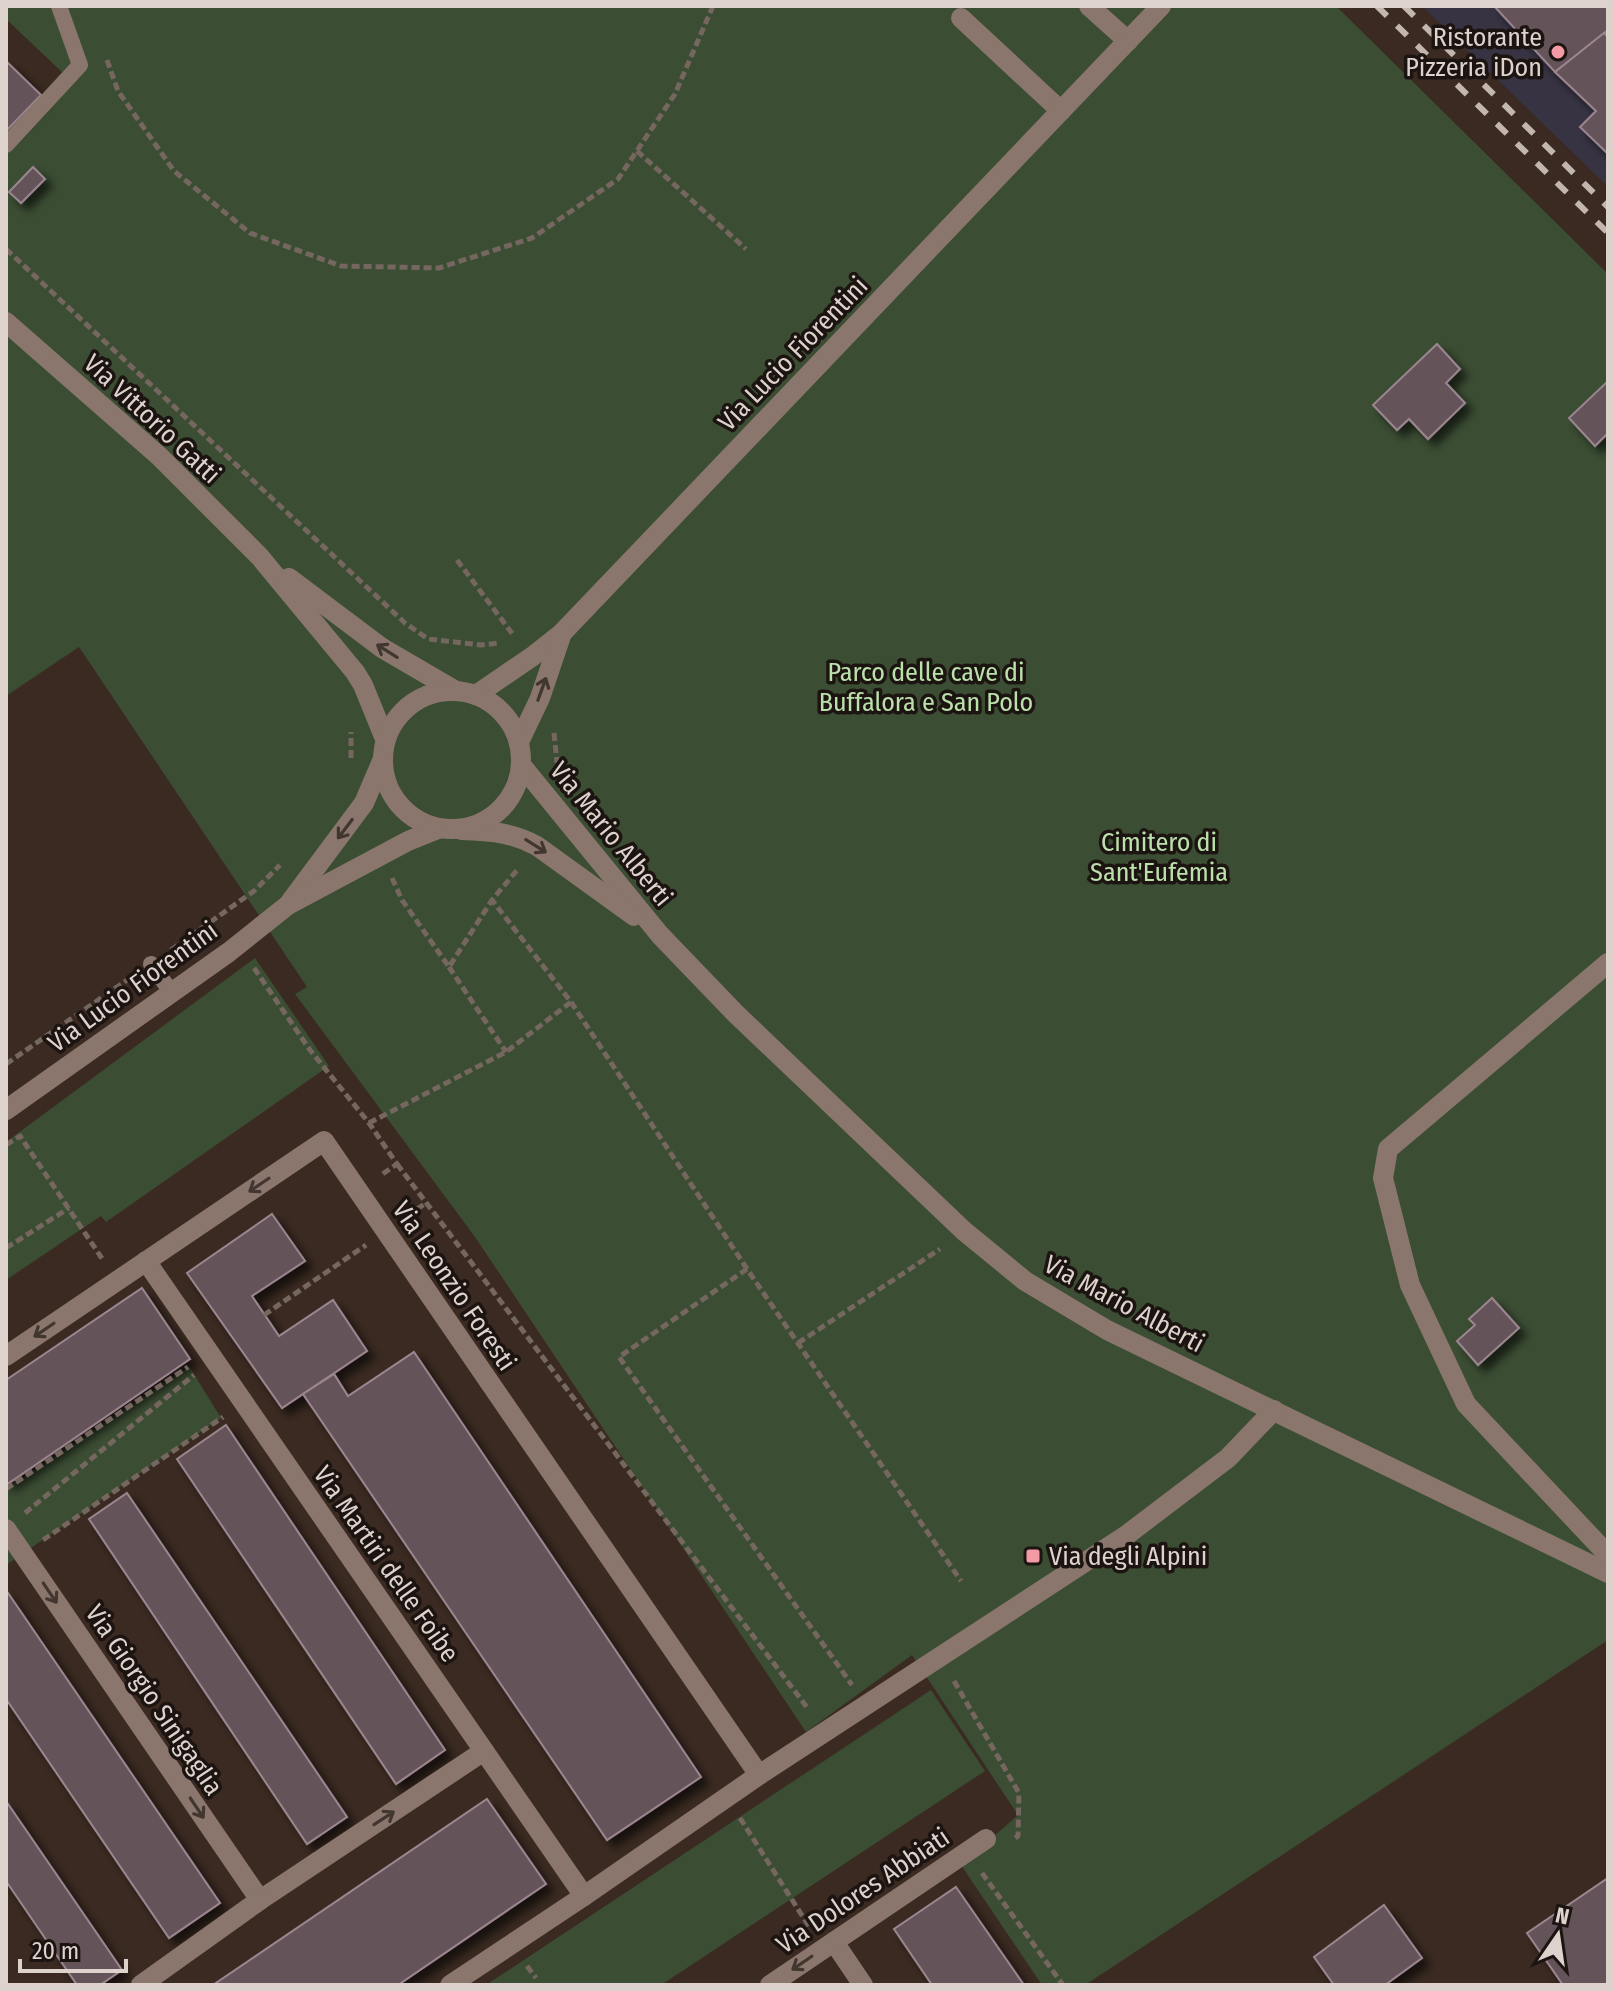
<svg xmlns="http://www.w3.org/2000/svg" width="1614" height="1991" font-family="'Fira Sans Condensed',sans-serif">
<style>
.commercial{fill:#373343}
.green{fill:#3b4d33}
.building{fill:#65525a;stroke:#9b8690;stroke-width:2;filter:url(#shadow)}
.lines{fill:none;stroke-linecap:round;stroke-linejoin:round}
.path{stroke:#75675f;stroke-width:5;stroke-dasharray:8 4;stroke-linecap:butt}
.lane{stroke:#8a766c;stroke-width:16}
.street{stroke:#8a766c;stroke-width:20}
.secondary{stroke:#8a766c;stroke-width:20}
.rail{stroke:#c2b6af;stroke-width:6;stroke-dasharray:14 14;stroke-linecap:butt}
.oneway{stroke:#423631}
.poi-dot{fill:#f49aa4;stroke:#1c1411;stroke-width:3}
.labels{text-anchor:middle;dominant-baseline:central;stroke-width:7;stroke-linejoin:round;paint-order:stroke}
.poi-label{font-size:26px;fill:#ddd2cc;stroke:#1c1411;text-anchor:end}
.street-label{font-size:26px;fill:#ddd2cc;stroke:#1c1411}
.park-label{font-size:26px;fill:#bbe0ac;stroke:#1c1411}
</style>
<defs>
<filter id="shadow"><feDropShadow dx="7" dy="7" stdDeviation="4" flood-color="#0009"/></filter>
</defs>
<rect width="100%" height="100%" fill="#3a2a21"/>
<polygon class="commercial" points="1422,6 1608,6 1608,187"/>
<g class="green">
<polygon points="6,6 1336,6 1608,274 1608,1640 1085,1985 1042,1985 961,1865 1018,1815 912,1655 806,1732 475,1237 295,994 307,987 79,647 6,696 6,132 64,74 6,19"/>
<polygon points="255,958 329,1066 106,1222 101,1216 6,1280 6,1142"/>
<polygon points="189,1366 221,1418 6,1565 6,1489"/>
<polygon points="931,1690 985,1771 661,1985 486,1985"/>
</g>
<g class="building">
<polygon points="1494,6 1608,6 1608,30 1555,72"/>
<polygon points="1604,33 1608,37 1608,154 1580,127 1596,111 1555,72"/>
<polygon points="6,61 41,95 6,131"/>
<polygon points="33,167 45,179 21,203 9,192"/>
<polygon points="1437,344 1460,369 1446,383 1465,403 1428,439 1409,419 1397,430 1373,405"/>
<polygon points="1608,381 1608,433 1595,446 1569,418"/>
<polygon points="272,1214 305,1261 252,1296 279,1336 333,1300 367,1351 282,1408 187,1273"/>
<polygon points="142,1288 190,1359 6,1485 6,1380"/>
<polygon points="1492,1298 1519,1328 1478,1365 1457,1341 1475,1325 1469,1319"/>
<polygon points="414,1352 701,1777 607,1840 303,1394 334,1374 348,1396"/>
<polygon points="226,1425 445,1750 396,1784 177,1459"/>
<polygon points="127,1493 347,1817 307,1844 89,1519"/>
<polygon points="6,1590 220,1903 169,1938 6,1699"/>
<polygon points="487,1799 546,1884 398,1985 213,1985"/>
<polygon points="6,1801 122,1970 100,1985 77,1985 6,1881"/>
<polygon points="1608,1878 1608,1985 1563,1985 1527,1933"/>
<polygon points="956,1887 1024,1985 932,1985 894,1929"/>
<polygon points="1384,1905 1422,1958 1385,1985 1334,1985 1314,1957"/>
</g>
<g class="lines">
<g class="path">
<polyline points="107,60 118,91 174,171 250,233 341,266 439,268 532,238 618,179 675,94 713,6"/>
<polyline points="637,151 746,249"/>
<polyline points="6,249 405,623 428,639 481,645 499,643"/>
<polyline points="457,560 514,636"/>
<polyline points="554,733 557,763"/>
<polyline points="351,758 351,732"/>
<polyline points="392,878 402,900 449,967 492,900 518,869"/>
<polyline points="171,950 254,891 280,865"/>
<polyline points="449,967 506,1052"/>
<polyline points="254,968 310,1050 369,1123 397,1164 381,1175"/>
<polyline points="571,1002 747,1269 961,1581"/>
<polyline points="6,1064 130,978"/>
<polyline points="369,1123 506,1052 571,1002 492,900"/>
<polyline points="6,1145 20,1136 103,1260"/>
<polyline points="397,1164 809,1710"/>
<polyline points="407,1216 426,1203"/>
<polyline points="6,1248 69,1208"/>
<polyline points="747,1269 619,1357 852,1685"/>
<polyline points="264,1315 366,1245"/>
<polyline points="798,1343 940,1249"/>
<polyline points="6,1489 188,1367"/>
<polyline points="25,1513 194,1375"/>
<polyline points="43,1540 223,1417"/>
<polyline points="954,1681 1019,1793 1018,1836 1014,1839"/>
<polyline points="740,1818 810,1928"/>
<polyline points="982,1873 1063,1985"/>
<polyline points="527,1966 536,1978"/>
</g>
<g class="lane">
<polyline points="6,145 80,65 59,6"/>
<polyline points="151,964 172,993"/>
</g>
<g class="street">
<polyline points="1089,6 1128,41"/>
<polyline points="961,18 1061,111"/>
<polyline points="476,695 533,656 562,633 1161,6"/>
<polyline points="519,742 540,698 562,633"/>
<polyline points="522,766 660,935 735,1013 964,1231 1025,1281 1107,1330 1608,1573"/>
<path d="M461,830C490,831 511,832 537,846L634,916"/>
<polyline points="1608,963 1388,1149 1383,1178 1410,1285 1466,1404 1608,1555"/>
<polyline points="146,1261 584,1896"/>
<polyline points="6,1356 324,1141 759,1775"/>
<polyline points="6,1529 260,1900 484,1751"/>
<polyline points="834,1942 863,1985"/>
<polyline points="141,1985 260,1900"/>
<polyline points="450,1985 584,1896 759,1775 1128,1534 1228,1458 1274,1410"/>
<polyline points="770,1985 986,1839"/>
</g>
<g class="secondary">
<polyline points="6,322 159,456 260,557 355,672 363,685 385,739"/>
<polyline points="289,578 382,648 454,690"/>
<circle cx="452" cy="760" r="69"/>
<polyline points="291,901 364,803 382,761"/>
<polyline points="6,1110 229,952 288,905 408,841 438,829"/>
</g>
<g class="rail">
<polyline points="1377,6 1608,233"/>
<polyline points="1404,6 1608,207"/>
</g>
</g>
<defs><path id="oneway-shaft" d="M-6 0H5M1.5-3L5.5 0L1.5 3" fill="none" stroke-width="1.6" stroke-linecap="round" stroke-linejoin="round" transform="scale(2)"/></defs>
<g class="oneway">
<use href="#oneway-shaft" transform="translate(387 651) rotate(-148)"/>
<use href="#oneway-shaft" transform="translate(542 689) rotate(-70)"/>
<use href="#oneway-shaft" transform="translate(345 829) rotate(127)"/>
<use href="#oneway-shaft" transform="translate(536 846) rotate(32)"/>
<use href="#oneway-shaft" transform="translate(259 1185) rotate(146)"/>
<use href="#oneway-shaft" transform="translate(44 1330) rotate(146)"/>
<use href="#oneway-shaft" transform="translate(50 1593) rotate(56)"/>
<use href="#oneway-shaft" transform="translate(197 1808) rotate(56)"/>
<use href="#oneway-shaft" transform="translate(384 1818) rotate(-33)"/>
<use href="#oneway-shaft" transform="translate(802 1963) rotate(146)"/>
</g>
<g class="poi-dot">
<circle cx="1558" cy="52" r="8"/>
<rect x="1025" y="1548" width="16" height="16" rx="4"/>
</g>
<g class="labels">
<g class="poi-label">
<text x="1542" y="37">Ristorante<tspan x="1542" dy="30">Pizzeria iDon</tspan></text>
<text x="1049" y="1556" text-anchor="start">Via degli Alpini</text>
</g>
<g class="street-label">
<text transform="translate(793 354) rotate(-46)">Via Lucio Fiorentini</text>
<text transform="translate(152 419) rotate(43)">Via Vittorio Gatti</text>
<text transform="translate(611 834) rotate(51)">Via Mario Alberti</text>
<text transform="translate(133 987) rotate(-36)">Via Lucio Fiorentini</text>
<text transform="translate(454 1286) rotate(56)">Via Leonzio Foresti</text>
<text transform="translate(1124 1304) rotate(28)">Via Mario Alberti</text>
<text transform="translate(386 1564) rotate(55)">Via Martiri delle Foibe</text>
<text transform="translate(154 1700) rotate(56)">Via Giorgio Sinigaglia</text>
<text transform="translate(863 1891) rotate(-34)">Via Dolores Abbiati</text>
</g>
<g class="park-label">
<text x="926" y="672">Parco delle cave di<tspan x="926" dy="30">Buffalora e San Polo</tspan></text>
<text x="1159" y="842">Cimitero di<tspan x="1159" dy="30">Sant'Eufemia</tspan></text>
</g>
</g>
<rect width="1614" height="1991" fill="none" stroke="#ddd2cc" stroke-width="16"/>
<g transform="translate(1558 1935) rotate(13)" stroke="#1c1411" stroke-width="6" paint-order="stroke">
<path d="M0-6L14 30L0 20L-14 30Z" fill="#ddd2cc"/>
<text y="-12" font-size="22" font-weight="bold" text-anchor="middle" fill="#ddd2cc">N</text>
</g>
<path d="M20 1959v12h106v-12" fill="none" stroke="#ddd2cc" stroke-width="4"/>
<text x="32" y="1959" font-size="24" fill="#ddd2cc" stroke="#1c1411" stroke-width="6" paint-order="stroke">20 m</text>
</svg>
